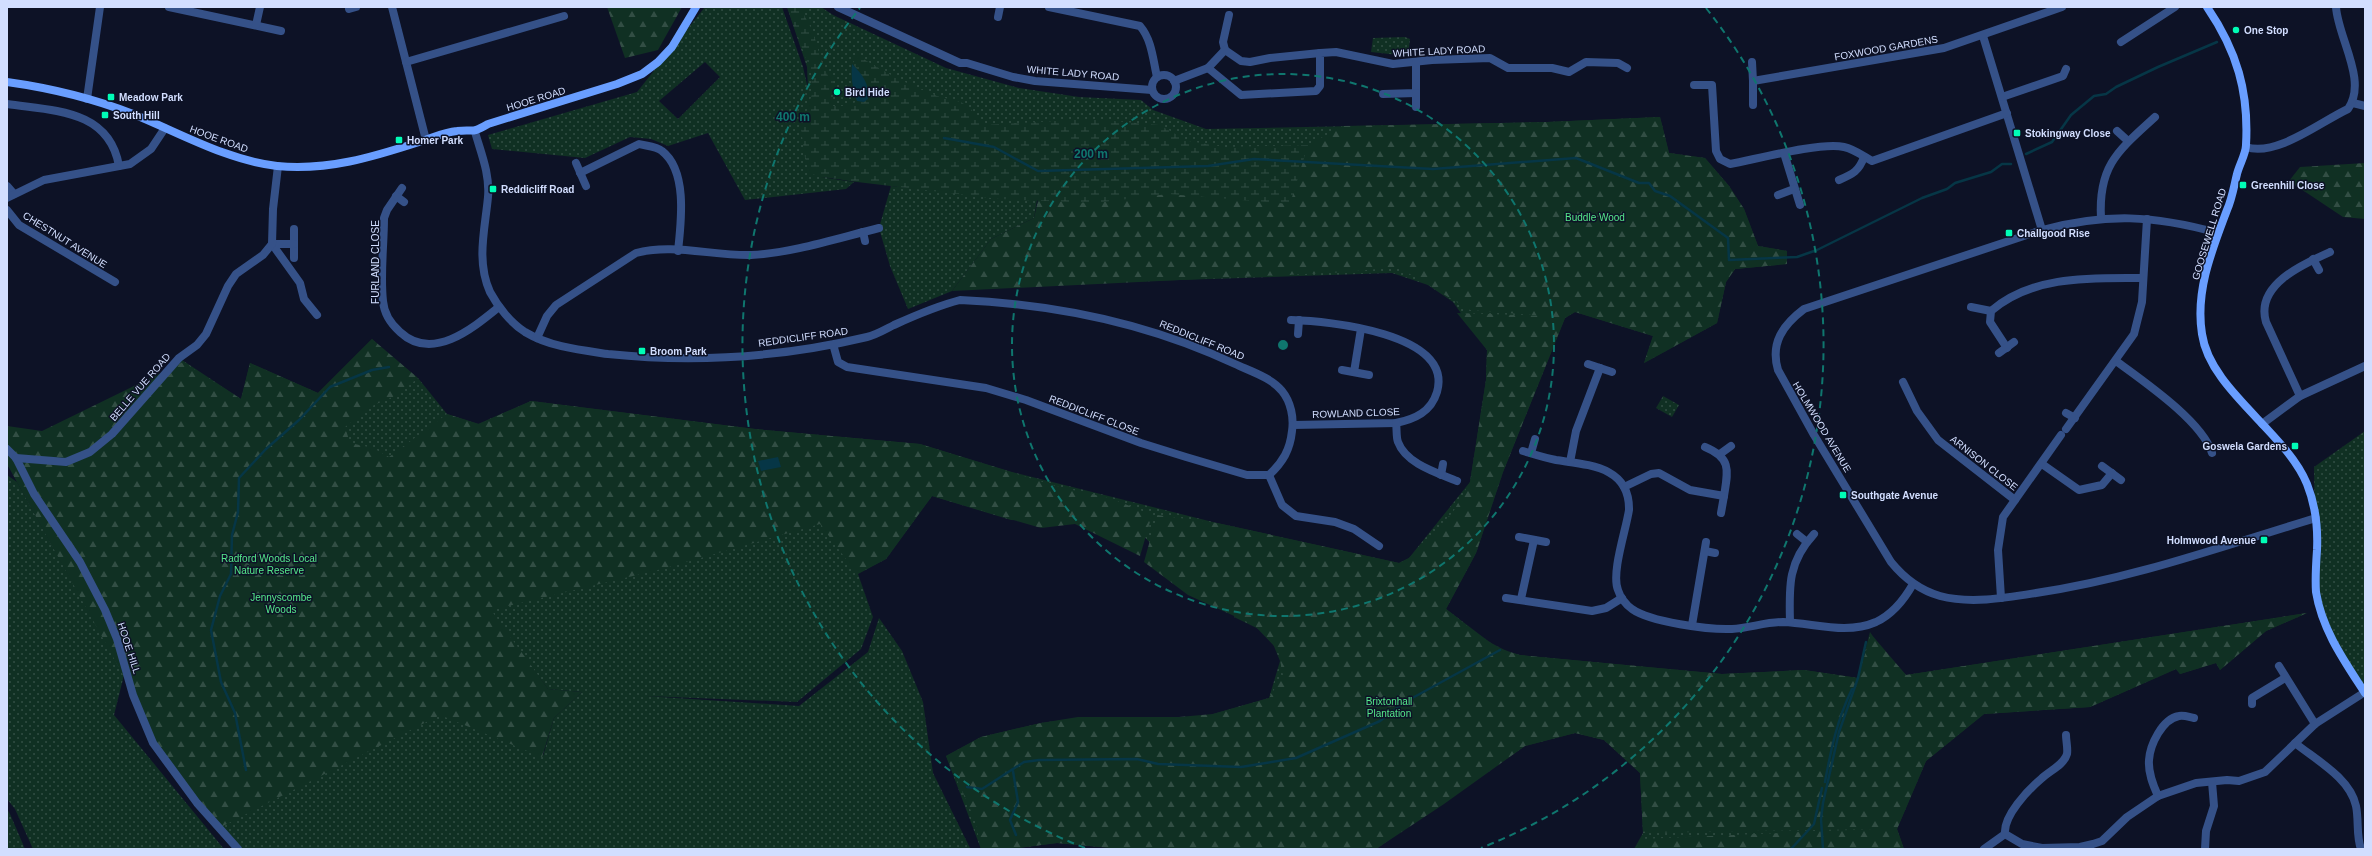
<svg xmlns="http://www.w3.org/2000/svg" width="2372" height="856" font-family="Helvetica,sans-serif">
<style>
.grass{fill:url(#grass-dots);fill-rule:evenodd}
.forest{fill:url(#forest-firs)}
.wetland{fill:url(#wetland-marsh)}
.water{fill:#063646}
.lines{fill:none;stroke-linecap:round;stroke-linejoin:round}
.stream{stroke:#063646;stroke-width:2.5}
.street{stroke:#355188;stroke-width:8}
.secondary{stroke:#699eff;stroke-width:8}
.ring{fill:none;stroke:#0f766e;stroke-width:2;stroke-dasharray:7 5}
.poi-dot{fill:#00fdb6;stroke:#0d1226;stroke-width:1.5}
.labels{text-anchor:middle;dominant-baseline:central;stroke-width:3;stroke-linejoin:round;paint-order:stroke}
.poi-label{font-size:10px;font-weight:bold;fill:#d2deff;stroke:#0d1226;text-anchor:start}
.street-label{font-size:10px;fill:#d2deff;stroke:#0d1226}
.park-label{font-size:10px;fill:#55e88b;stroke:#0d1226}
.centre{fill:#0f766e;stroke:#0d1226;stroke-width:2}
.ring-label{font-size:12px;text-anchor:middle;font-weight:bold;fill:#0f766e;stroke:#0d1226;stroke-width:3;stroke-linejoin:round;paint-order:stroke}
</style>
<defs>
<pattern id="grass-dots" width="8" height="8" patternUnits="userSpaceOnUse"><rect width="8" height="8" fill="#103023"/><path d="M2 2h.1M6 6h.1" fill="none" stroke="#324e44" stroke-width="1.8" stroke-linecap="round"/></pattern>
<pattern id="forest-firs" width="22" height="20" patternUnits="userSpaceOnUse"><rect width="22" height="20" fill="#103023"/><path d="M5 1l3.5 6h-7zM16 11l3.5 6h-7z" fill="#324e44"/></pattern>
<pattern id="wetland-marsh" width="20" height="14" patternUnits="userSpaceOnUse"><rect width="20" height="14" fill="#103023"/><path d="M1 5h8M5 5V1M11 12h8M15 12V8" fill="none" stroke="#324e44"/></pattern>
</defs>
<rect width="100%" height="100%" fill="#0d1226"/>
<g class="grass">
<path d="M705,7H782L803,67L808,89L807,67L787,7H821L833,15L946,68L1019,88L1079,97L1141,100L1153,110L1206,129L1547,122L1660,117L1669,153L1705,158L1729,186L1744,209L1758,246L1787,251V264L1735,269L1726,282L1717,323L1644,363L1653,336L1575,312L1565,318L1503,472L1476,553L1446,609L1500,650L1520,655L1722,674L1804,670L1858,678L1870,632L1878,645L1906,675L2307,613L2266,631L2220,670L2216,663L2180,674L2176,669L2090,707L1984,714L1926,761L1897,829L1904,849H1634L1643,833L1640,773L1604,740L1575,733L1525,746L1376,849H1122L1057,843L1011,849H981L946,756L981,737L1041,723L1086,717H1136L1141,756L1213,714L1269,698L1280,661L1269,634L1234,617L1235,600L1154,547L1133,525L1011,520L932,496L886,559L858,574L873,617L861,649L797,702L645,696L799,706L868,652L879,618L902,651L923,702L933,773L970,848L243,849L219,828L66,461L179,358L241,399L250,363L318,393L372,339L414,381L418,378L447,414L478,424L531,401L755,429L920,444L1012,472L1217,523L1399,563L1409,558L1470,482L1486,380L1487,350L1453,302L1428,285L1392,273L1119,282L1056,201L820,177L854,182L846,189L745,200L708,133L668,146L651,139L630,137L585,158L492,149L488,135L637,92ZM705,62L720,77L678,119L659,101ZM533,669L548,689L582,692L554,718L543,756Z"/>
<polygon points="1405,37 1410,39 1408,56 1371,52 1373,38"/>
<polygon points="891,186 1037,200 1034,218 991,239 952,291 908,309 890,266 879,228"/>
<polygon points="1663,396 1679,405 1672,417 1656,408"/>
<polygon points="2365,431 2365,695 2338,651 2316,592 2314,467"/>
<polygon points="7,475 17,482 124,675 114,715 224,849 33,849 15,809 7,799"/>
<polygon points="7,809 10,814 25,849 7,849"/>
</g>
<g class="forest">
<polygon points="607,7 682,7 658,50 625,58"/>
<path d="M1660,117L1669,153L1705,158L1729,186L1744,209L1758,246L1787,251V264L1735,269L1726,282L1717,323L1644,363L1653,336L1575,312L1565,318L1503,472L1476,553L1446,609C1471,628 1489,647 1520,655L1722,674L1804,670L1858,678L1871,634L1906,675L2307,613L2266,631L2220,670L2216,663L2180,674L2176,669L2090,707L1984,714L1926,761L1897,829L1904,849H1635L1641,839L1873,829L1643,833L1640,773L1604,740L1575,733L1525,746L1444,804L1376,849H1122L1057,843L1011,849H981L975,820L946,756L981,737L1041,723L1078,717H1179L1213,714L1269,698L1283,675L1278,650L1254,625L1188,595L1144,562L1157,515L1217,523L1399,563L1409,558L1453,512L1470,482L1486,380L1487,350L1457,313L1545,316L1470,310L1398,267L1346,272L952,291L991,239L1034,218L1043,178L1308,145L1343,126L1547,122Z"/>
<polygon points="2365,163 2365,219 2343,217 2289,181 2300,167"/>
<polygon points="372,339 418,378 397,395 374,405 345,427 350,443 373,448 389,457 447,414 479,424 531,401 755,429 920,444 1059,487 1110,498 1152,515 1140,556 1075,524 1041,528 932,496 886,559 857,574 820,524 662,569 491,610 548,689 582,692 554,718 542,757 440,715 219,828 163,759 139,704 7,464 7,426 42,431 183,362 241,399 250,363 318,393"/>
</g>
<path class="wetland" d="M787,7H803C802,16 809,22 812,30C818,46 820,61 828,76L833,77V106H842L860,101L859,71L852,64L858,56L898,79L937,96L961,102L970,108L984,125L1091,119L1159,125L1189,141L1225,147L1308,145L1290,204L1168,194L1095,203L999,199L849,181L810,174L805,158L801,129L812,94L811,72Z"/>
<g class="water">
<path d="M852,64C862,74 870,84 868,99L864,102L857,101C852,89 851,76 852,64Z"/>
<polygon points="778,457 781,467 761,471 758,461"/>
</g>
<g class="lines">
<g class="stream">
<polyline points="944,138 994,147 1038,171 1208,166 1254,159 1433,169 1576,158 1639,183 1649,183 1655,191 1670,196 1728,238 1729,260 1797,257 1817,250 1922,198 1947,189 1955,183 1991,172 2002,164 2011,164"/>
<polyline points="2026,154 2052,142 2071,115 2094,96 2106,94 2116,87 2158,67 2217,42"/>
<polyline points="1858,678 1866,642"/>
<polyline points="246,770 235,713 221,682 211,630 220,596 231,574 232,535 238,512 239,478 266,449 299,420 330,387 372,370 389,367"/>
<polyline points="1013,771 1018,802 1010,820 1016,835"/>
<path d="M1825,782C1831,749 1837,720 1852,689"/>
<polyline points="967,787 982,789 1024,762 1039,760 1137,759 1158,764 1241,767 1296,758 1380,721 1405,702 1500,650"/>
<polyline points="1791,849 1814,824 1822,788"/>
<polyline points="1823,849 1821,819 1823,803 1839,732 1858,678"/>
</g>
<g class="street">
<polyline points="169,7 281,31"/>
<polyline points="392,7 426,140"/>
<polyline points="838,7 960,63 967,63 1013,77 1035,81 1152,90"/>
<path d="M1049,7L1140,26C1152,40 1153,60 1157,77"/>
<polyline points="349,9 356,7"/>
<polyline points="998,17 1000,7"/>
<polyline points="256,25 260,7"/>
<polyline points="1983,36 2042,230"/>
<polyline points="2121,42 2175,7"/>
<polyline points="1225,50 1223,42 1229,15"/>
<polyline points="406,62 564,16"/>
<polyline points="1752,62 1753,81"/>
<polyline points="1208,68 1225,50 1241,61 1250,62 1270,58 1320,53"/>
<circle cx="1164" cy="87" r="12"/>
<polyline points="1174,81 1208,68 1241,95 1316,91 1320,86 1320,53 1336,52 1393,64 1432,60 1490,58 1508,68 1552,68 1569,72 1586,62 1618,63 1627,68"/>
<path d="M1694,85H1712L1716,151L1720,159L1730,164C1757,159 1820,142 1844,147C1854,149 1863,156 1872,161L2007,113"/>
<polyline points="1383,94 1416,93 1416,63"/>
<polyline points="2002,97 2063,76 2066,69"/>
<polyline points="87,99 100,7"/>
<polyline points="2353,103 2365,106"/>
<path d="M7,104C53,111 109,109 119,166"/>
<polyline points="1753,105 1753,81 1944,48 2062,7"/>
<polyline points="1416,107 1416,93"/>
<polyline points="2117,131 2128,141"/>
<path d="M475,132C481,153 490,174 488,197C485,229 476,261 490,292C498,307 511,323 525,332C550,347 580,350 608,354C694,363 783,357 867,337C876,335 886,329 894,325C916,315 937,306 960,300C1055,304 1148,323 1235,364C1250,371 1272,378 1282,391C1291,402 1294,418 1292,431C1290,450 1283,462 1269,475H1247L1186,457L1141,443L1026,400L986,388L847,367L838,362L833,344"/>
<path d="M2246,147C2277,157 2320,122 2348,109C2368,81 2338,38 2336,7"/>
<polyline points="1784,153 1800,205"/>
<polyline points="576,163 586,186"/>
<path d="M580,173L639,144C646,146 656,146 662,151C688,171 681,223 678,251"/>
<path d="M1839,180C1853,174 1859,171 1864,157"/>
<polyline points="7,186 14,194"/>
<path d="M402,188L387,210L384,218C384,245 380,274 383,301C384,314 391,324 400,332C432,362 472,329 499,307"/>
<polyline points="1778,195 1794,189"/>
<polyline points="396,196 404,202"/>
<polyline points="7,198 44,180 130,164 151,149 165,128"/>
<polyline points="7,210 19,225 115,282"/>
<path d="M2101,218C2098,165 2119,150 2155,117"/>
<polyline points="294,229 294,258"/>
<polyline points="863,232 865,241"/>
<path d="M2218,233C2153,215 2107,213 2042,230L1804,309C1783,325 1770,343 1778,370L1814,435L1891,562C1904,578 1919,590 1940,596C1970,604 2005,598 2036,593C2132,579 2223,546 2316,518"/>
<polyline points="272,244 300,283 304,299 317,315"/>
<polyline points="272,244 294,244"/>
<polyline points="2313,259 2319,270"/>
<polyline points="1971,307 1991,311"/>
<path d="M1291,320C1328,321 1454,333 1437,392C1431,412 1415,419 1396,423L1293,425"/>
<polyline points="1298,334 1299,320"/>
<path d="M537,338L547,316L556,305L636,253C672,243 713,256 751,255C792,253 838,238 879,228"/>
<path d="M2007,348L1990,322L1991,311C2033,275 2091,278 2143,278"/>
<polyline points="1999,353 2014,342"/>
<path d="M2116,361C2143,381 2202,421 2212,453"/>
<polyline points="1588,364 1612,372"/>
<polyline points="1342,370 1369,375"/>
<polyline points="1354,372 1361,329"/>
<polyline points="1903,382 1917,411 1938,440 2015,500"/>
<path d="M2300,396L2266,322C2255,285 2303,264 2330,252"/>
<polyline points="2066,413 2075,418"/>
<path d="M1396,423C1397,429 1396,437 1398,442C1406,464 1438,473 1457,481"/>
<polyline points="2262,424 2300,396 2365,366"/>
<polyline points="2066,429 2134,334 2142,302 2147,219"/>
<polyline points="7,449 16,458 34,494 80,562 105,610 117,639 133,695 153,743 197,803 238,849"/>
<path d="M1523,451C1533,454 1545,458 1556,460C1588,465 1630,466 1629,510C1626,530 1611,573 1618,590C1620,597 1626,605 1632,609C1650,622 1709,630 1732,629C1749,628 1766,622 1783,622C1814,623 1846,635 1876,622C1893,614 1904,600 1913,584"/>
<polyline points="1531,453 1535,439"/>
<polyline points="1720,454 1731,446"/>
<polyline points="16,458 66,462 90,452 112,434 179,358 197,345 206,334 228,286 236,274 263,255 272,244 273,209 278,166"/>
<polyline points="1570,462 1576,431 1600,368"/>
<polyline points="2042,464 2079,490 2102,485 2112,473"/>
<polyline points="2102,466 2121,480"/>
<polyline points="1269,475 1282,505 1296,516 1335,522 1354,529 1379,546"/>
<polyline points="1441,475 1443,464"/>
<path d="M1624,487L1651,474L1659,473L1690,490L1724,496C1728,471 1732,458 1705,447"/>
<polyline points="1721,513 1724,496"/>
<polyline points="1797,534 1807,542"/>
<polyline points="1519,537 1546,542"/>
<polyline points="1705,551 1715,553"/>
<polyline points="1506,598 1592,611 1606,608 1622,598"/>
<polyline points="2001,598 1998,550 2003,517 2061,435"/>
<polyline points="1521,599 1534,540"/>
<path d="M1790,622C1789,586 1788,562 1814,534"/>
<polyline points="1692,625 1706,542"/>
<polyline points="2279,666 2315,724"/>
<polyline points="2252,704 2252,698 2285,678"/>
<path d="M2295,743C2316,760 2350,778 2356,806C2359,820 2356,836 2361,849"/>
<path d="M2158,796C2153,785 2148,773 2149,760C2150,745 2162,719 2179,716C2184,715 2189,717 2194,718"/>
<polyline points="2005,834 2022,844 2042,848 2080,847 2093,844 2102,841 2127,817 2158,796 2196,783 2227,780 2239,781 2265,772 2315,724 2365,692"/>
<path d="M1984,849L2005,834C2003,816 2028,790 2041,779C2049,771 2064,765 2067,754C2068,748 2066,741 2066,735"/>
<polyline points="2205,849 2206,831 2214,806 2212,782"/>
</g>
<g class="secondary">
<path d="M2207,7C2237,51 2249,92 2246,145C2246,154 2239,165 2237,174C2234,186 2232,199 2227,210C2212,250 2195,291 2202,334C2210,390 2285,431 2307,484C2315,504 2318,529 2317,550C2316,564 2315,578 2316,592C2322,630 2345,662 2365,693"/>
<path d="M7,82C50,88 92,98 133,114C180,133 226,160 277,166C327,171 373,157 419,142C432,138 444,132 457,131C475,129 471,134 488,124L617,84L642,74L658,62L672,47L696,7"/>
</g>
</g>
<g class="ring">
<circle cx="1283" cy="345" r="271"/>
<path d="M1085 848A541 541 0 0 1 860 8M1706 8A541 541 0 0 1 1481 848"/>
</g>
<g class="poi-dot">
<circle cx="2236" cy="30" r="4"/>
<circle cx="837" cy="92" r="4"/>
<rect x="107" y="93" width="8" height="8" rx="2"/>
<rect x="101" y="111" width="8" height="8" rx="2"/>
<rect x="2013" y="129" width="8" height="8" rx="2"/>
<rect x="395" y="136" width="8" height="8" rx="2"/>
<rect x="2239" y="181" width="8" height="8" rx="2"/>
<rect x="489" y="185" width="8" height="8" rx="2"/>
<rect x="2005" y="229" width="8" height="8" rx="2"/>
<rect x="638" y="347" width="8" height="8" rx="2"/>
<rect x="2291" y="442" width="8" height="8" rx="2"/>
<rect x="1839" y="491" width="8" height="8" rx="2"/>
<rect x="2260" y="536" width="8" height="8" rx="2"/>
</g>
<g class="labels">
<g class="poi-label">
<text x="2244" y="30">One Stop</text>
<text x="845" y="92">Bird Hide</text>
<text x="119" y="97">Meadow Park</text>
<text x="113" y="115">South Hill</text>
<text x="2025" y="133">Stokingway Close</text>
<text x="407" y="140">Homer Park</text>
<text x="2251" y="185">Greenhill Close</text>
<text x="501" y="189">Reddicliff Road</text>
<text x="2017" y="233">Challgood Rise</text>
<text x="650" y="351">Broom Park</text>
<text x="2287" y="446" text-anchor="end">Goswela Gardens</text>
<text x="1851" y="495">Southgate Avenue</text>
<text x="2256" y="540" text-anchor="end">Holmwood Avenue</text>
</g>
<g class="street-label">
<text transform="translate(1886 48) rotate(-10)">FOXWOOD GARDENS</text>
<text transform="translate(1439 51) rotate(-3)">WHITE LADY ROAD</text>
<text transform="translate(1073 73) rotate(5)">WHITE LADY ROAD</text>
<text transform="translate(536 99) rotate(-17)">HOOE ROAD</text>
<text transform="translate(219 139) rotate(20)">HOOE ROAD</text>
<text transform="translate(2209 234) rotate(-73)">GOOSEWELL ROAD</text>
<text transform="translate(65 240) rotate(32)">CHESTNUT AVENUE</text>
<text transform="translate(375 262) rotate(-90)">FURLAND CLOSE</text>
<text transform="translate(803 337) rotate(-8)">REDDICLIFF ROAD</text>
<text transform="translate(1202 340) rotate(22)">REDDICLIFF ROAD</text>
<text transform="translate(140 387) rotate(-49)">BELLE VUE ROAD</text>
<text transform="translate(1356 413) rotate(-2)">ROWLAND CLOSE</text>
<text transform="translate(1094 415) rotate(21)">REDDICLIFF CLOSE</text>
<text transform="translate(1822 427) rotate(59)">HOLMWOOD AVENUE</text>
<text transform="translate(1984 463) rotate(38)">ARNISON CLOSE</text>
<text transform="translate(129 648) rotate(72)">HOOE HILL</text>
</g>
<g class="park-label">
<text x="1595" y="217">Buddle Wood</text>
<text x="269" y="558">Radford Woods Local<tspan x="269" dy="12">Nature Reserve</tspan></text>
<text x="281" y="597">Jennyscombe<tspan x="281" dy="12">Woods</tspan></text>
<text x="1389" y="701">Brixtonhall<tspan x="1389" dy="12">Plantation</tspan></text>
</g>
</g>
<circle cx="1283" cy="345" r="6" class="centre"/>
<g class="ring-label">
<text x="793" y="121">400 m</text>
<text x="1091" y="158">200 m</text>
</g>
<rect width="2372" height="856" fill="none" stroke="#d2deff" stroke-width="16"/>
</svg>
